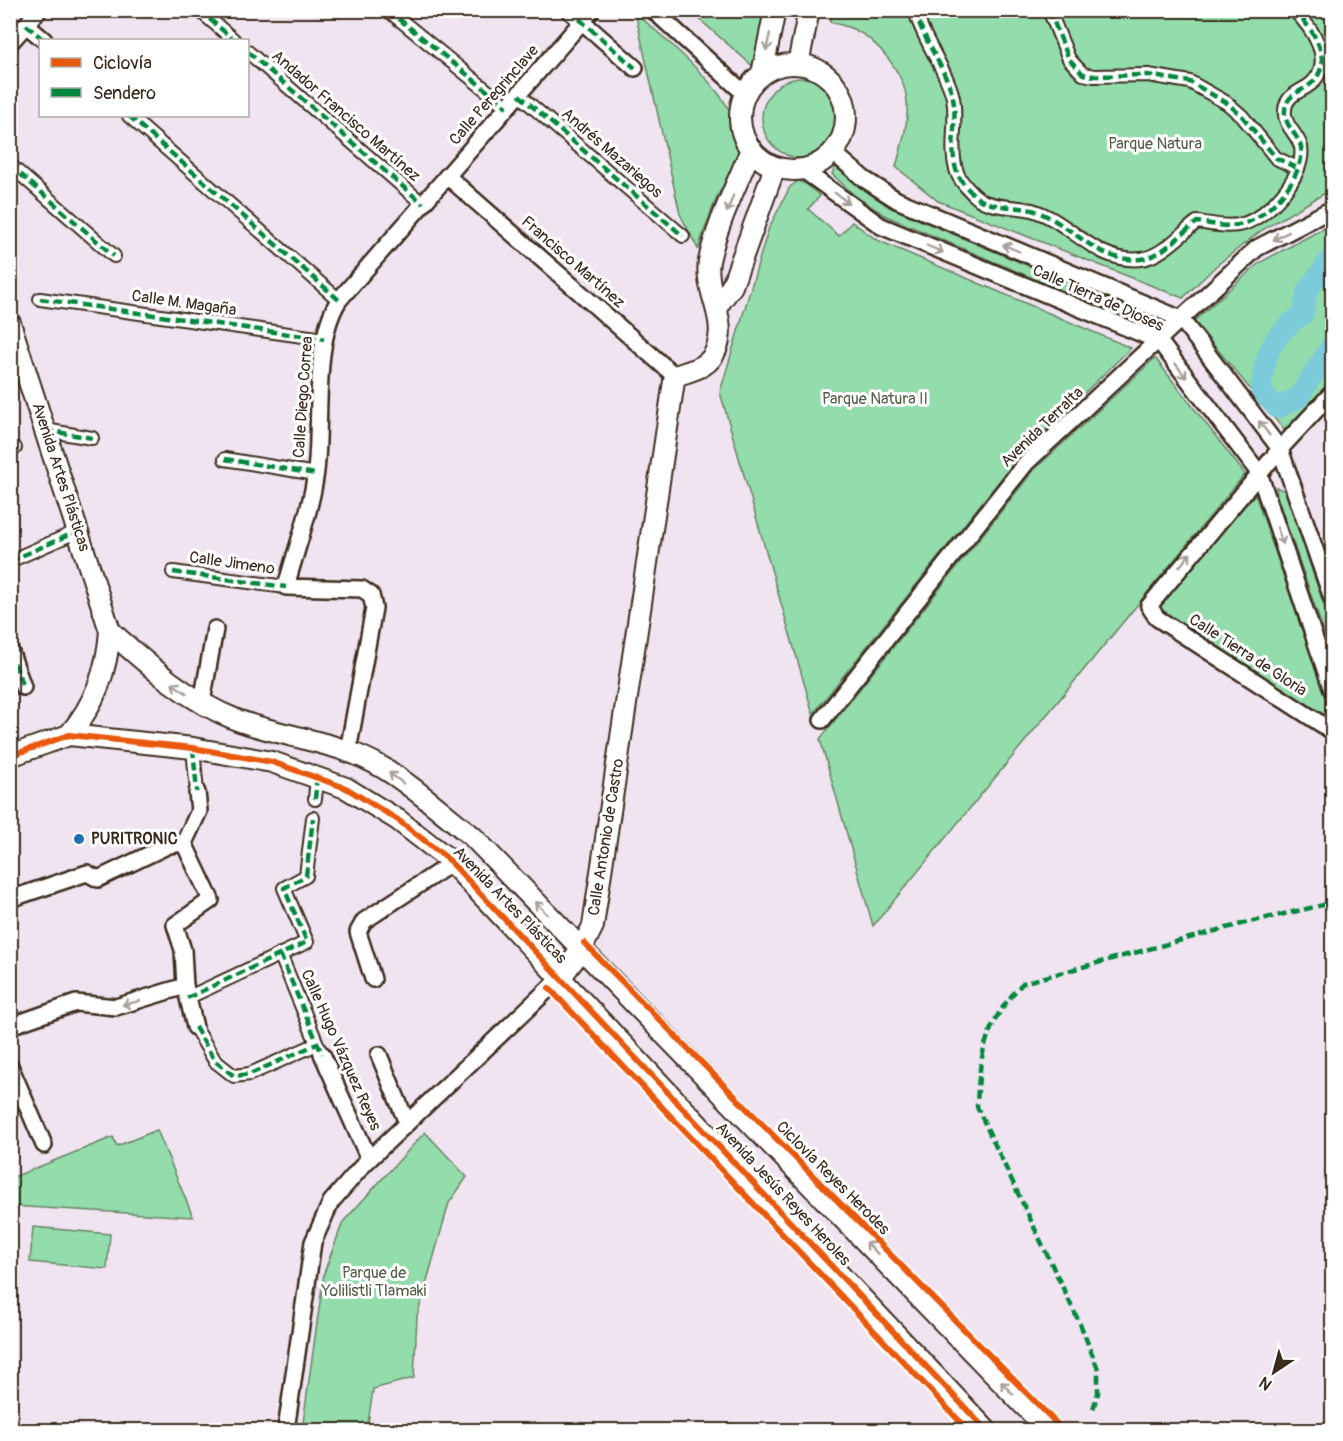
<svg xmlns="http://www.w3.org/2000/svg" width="1343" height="1441" font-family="Pangolin,sans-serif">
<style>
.green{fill:#93dcab;stroke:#678364;stroke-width:1.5}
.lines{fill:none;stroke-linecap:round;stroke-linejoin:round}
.canal{stroke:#7ccbda;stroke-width:21}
.pedestrian-casing{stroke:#3b2a1e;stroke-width:16}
.minor-casing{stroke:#3b2a1e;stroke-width:20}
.tertiary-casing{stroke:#3b2a1e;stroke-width:24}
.pedestrian{stroke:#fff;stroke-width:12}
.minor{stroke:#fff;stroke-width:15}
.tertiary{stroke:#fff;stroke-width:20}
.quiet{stroke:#00873e;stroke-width:4.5;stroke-dasharray:9 4.5;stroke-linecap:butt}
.cycleway-casing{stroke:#fff;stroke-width:10}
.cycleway{stroke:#e8590c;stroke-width:6}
.oneway{stroke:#a79f9a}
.poi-dot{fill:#1f6fb2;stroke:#fff;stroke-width:2}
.labels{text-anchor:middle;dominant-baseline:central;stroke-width:6;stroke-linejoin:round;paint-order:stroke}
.street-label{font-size:16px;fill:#3b2a1e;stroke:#fff}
.park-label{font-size:16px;fill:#555f48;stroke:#fff}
.poi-label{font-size:16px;font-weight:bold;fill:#3b2a1e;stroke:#fff;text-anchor:start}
</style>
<rect width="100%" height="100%" fill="#f0e4f0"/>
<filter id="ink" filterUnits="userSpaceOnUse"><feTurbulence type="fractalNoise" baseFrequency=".0167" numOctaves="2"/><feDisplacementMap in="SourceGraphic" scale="12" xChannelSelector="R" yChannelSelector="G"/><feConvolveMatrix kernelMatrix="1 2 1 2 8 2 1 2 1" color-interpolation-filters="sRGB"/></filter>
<g filter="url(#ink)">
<g class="green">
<path d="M832,10L1332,11V189L1262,230L1217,265L1183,298L938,201L896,167C901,147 909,124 907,102C905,74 878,40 853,29C846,26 837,24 830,22Z"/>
<polygon points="690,11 765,11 755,68"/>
<path d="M635,12C668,43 747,102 740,151C738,167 724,182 717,197C710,214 704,231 698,249L680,214Z"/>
<circle cx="802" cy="118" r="40"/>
<polygon points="835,167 889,207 1147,316 1151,323 1144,325 886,216 855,196 832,174"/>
<polygon points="798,181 806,184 820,196 808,209 839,236 852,222 877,240 1131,348 1020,455 813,714 720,392 768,230 790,187"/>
<polygon points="1332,224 1332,381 1284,430 1194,321 1259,263"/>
<polygon points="1155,358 1245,474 873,926 820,739 1034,470"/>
<polygon points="1276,487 1285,491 1332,629 1332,656 1277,496"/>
<polygon points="1255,494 1332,716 1332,720 1156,607"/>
<polygon points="157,1130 193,1217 11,1206 11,1178 113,1137 117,1146"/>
<polygon points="425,1132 467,1177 449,1203 417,1316 414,1378 373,1389 367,1430 302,1430 324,1273 343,1222"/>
<polygon points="33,1227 110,1234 107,1269 30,1262"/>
</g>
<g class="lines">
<path class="canal" d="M1332,257L1307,291L1303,314C1272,335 1264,354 1261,391L1277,408L1299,397L1332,344"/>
<g class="pedestrian-casing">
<g id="pedestrian">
<polyline points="199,10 234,40"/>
<polyline points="388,10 507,107"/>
<path d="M915,10C922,39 948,72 953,98C958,122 948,151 958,175C962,183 972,194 979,199C993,208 1016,206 1032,210C1072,222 1095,264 1141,259C1161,257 1181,234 1197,222C1212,224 1228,228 1243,224C1268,217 1306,175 1301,147C1298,134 1283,125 1285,110C1286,93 1303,92 1313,82C1335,59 1311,27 1294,10"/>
<polyline points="1049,10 1069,59 1083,74 1094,76 1148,75 1190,82 1227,103 1242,116 1276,158 1297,168"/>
<polyline points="248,52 423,204"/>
<polyline points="519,95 683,236"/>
<polyline points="129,116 339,300"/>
<polyline points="10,165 114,256"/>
<polyline points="40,299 324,339"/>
<polyline points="45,430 92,438"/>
<polyline points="10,449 15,448"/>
<polyline points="225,459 316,474"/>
<polyline points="10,561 78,531"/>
<polyline points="173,572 286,587"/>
<polyline points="193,748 197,792"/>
<polyline points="315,799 317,776"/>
<polyline points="280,954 320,1051"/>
<polyline points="187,998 307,942 284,888 306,876 313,818"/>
<polyline points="195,1027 215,1061 234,1076 250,1074 317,1044"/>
</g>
</g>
<g class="minor-casing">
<g id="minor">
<polyline points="569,10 635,68"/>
<polyline points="653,10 745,94"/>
<polyline points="26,25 44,40"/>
<polyline points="10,43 39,10"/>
<polyline points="834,153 864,179 897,200 1181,319 1280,449 1332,598"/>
<polyline points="803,170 881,226 1159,341 1259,473 1332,690"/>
<polyline points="447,176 675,376"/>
<polyline points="1332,393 1280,449 1149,606 1157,618 1332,731"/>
<polyline points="10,650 23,687"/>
<polyline points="202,702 215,629"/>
<polyline points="822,720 1026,463 1257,248 1332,209"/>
<path d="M348,751L374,608L371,595L362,589L286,587C295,552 312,507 316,471C322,421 312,342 339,300L592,10"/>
<polyline points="184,843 211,900 175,925 183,950 185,986 195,1027"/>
<polyline points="184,843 199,811 197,792"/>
<polyline points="10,899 87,873 98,879 169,845 184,843"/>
<polyline points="373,979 358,932 364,921 452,863"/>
<polyline points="10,1026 76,1003 116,1007 185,986"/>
<polyline points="322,1054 369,1159"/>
<polyline points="379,1055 407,1123"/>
<polyline points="10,1066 44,1145"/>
<polyline points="286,1430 313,1242 331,1202 365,1163 561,977"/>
</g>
</g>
<g class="tertiary-casing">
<g id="tertiary">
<polyline points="798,64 809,10"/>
<circle cx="793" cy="117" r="53"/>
<polyline points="762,74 775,10"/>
<polyline points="718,305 732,286 775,167"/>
<path d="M10,323L110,631C107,671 95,704 69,735"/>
<path d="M110,631C149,666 188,701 237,720C286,738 340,741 385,769C416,788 444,814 472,836L1048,1430"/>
<polyline points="10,756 69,735 193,748 272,762 346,788 398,820 447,858 986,1430"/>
<path d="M561,977L581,950L593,926L674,381L675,376C692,370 709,368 716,350C729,319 704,292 709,261C717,223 737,185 751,149"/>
</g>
</g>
<use href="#pedestrian" class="pedestrian"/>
<use href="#minor" class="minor"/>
<use href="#tertiary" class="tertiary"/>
<g class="quiet">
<polyline points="199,10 234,40"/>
<polyline points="388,10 507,107"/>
<polyline points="569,10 635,68"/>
<path d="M915,10C922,39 948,72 953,98C958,122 948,151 958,175C962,183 972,194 979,199C993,208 1016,206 1032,210C1072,222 1095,264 1141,259C1161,257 1181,234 1197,222C1212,224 1228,228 1243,224C1268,217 1306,175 1301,147C1298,134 1283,125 1285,110C1286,93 1303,92 1313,82C1335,59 1311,27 1294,10"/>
<polyline points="1049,10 1069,59 1083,74 1094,76 1148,75 1190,82 1227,103 1242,116 1276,158 1297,168"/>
<polyline points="26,25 44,40"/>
<polyline points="248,52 423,204"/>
<polyline points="519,95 683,236"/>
<polyline points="129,116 339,300"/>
<polyline points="10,165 114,256"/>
<polyline points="40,299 324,339"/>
<polyline points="45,430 92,438"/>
<polyline points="10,449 15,448"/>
<polyline points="225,459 316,474"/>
<polyline points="10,561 78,531"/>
<polyline points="173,572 286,587"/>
<polyline points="10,650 23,687"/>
<polyline points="193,748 197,792"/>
<polyline points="315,799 317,776"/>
<polyline points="280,954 322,1054"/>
<polyline points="187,998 307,942 284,888 306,876 313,818"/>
<polyline points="195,1027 215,1061 234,1076 250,1074 317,1044"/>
<path d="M1093,1409L1098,1393V1369L1081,1326L977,1107C979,1054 986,1021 1023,983L1245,923L1332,903"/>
</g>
<g class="cycleway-casing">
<g id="cycleway">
<polyline points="10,756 69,735 193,748 272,762 346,788 398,820 447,858 986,1430"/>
<polyline points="584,943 1063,1430"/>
<polyline points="549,988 968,1430"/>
</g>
</g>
<use href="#cycleway" class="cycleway"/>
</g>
<defs><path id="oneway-shaft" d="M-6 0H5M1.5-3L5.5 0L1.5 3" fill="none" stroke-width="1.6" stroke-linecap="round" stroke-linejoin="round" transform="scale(1.5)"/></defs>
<g class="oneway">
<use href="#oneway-shaft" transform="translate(768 42) rotate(102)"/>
<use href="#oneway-shaft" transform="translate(842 198) rotate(36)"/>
<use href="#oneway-shaft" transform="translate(730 204) rotate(111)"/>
<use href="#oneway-shaft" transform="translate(1281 236) rotate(153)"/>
<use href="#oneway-shaft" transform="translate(1011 248) rotate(-157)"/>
<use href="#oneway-shaft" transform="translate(935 249) rotate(23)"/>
<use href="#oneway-shaft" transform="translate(1181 371) rotate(53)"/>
<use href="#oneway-shaft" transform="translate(1264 428) rotate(-127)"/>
<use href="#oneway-shaft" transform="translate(1280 536) rotate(71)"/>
<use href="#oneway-shaft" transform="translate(1185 560) rotate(-50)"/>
<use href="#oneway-shaft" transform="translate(179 688) rotate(-146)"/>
<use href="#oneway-shaft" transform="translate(396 778) rotate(-143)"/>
<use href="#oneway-shaft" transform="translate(541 908) rotate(-134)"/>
<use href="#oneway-shaft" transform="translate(131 1003) rotate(166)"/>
<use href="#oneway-shaft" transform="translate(872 1248) rotate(-134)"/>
<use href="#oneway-shaft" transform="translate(1007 1388) rotate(-134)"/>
</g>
</g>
<circle class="poi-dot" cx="79" cy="839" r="6"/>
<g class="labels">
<g class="street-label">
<text transform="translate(494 95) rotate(-49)">Calle Peregrinclave</text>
<text transform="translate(346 116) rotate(41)">Andador Francisco Martínez</text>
<text transform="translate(612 153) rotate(41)">Andrés Mazariegos</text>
<text transform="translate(573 262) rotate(41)">Francisco Martínez</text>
<text transform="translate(1098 298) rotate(24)">Calle Tierra de Dioses</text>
<text transform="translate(184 303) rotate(8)">Calle M. Magaña</text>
<text transform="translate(303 397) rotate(-86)">Calle Diego Correa</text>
<text transform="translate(1042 427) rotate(-44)">Avenida Terralta</text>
<text transform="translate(61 477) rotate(72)">Avenida Artes Plásticas</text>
<text transform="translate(232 563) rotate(8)">Calle Jimeno</text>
<text transform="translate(1248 655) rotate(33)">Calle Tierra de Gloria</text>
<text transform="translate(606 837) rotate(-81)">Calle Antonio de Castro</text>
<text transform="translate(510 905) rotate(46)">Avenida Artes Plásticas</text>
<text transform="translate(341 1050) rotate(66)">Calle Hugo Vázquez Reyes</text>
<text transform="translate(833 1178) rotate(45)">Ciclovía Reyes Herodes</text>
<text transform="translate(783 1194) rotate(47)">Avenida Jesús Reyes Heroles</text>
</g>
<g class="park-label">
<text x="1155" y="144">Parque Natura</text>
<text x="875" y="399">Parque Natura II</text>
<text x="374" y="1273">Parque de<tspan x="374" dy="18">Yolilistli Tlamaki</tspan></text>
</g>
<g class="poi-label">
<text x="91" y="839">PURITRONIC</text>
</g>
</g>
<rect width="1343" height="1441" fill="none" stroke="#fff" stroke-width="36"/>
<rect x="18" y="18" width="1307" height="1405" fill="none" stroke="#3b2a1e" stroke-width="2" filter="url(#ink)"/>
<rect x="39" y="39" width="210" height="78" fill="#ffffff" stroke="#b1aaa5" stroke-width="1.5"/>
<rect x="51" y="58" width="30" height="9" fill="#e8590c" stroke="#b1aaa5" stroke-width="1.5"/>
<text x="93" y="69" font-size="18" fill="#3b2a1e">Ciclovía</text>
<rect x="51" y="88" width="30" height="9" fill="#00873e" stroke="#b1aaa5" stroke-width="1.5"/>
<text x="93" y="99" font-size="18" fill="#3b2a1e">Sendero</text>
<g transform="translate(1274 1372) rotate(216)" stroke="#ffffff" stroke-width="4.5" paint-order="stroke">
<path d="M0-4.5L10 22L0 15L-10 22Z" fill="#3b2a1e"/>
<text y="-9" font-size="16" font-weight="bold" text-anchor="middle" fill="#3b2a1e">N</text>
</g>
</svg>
